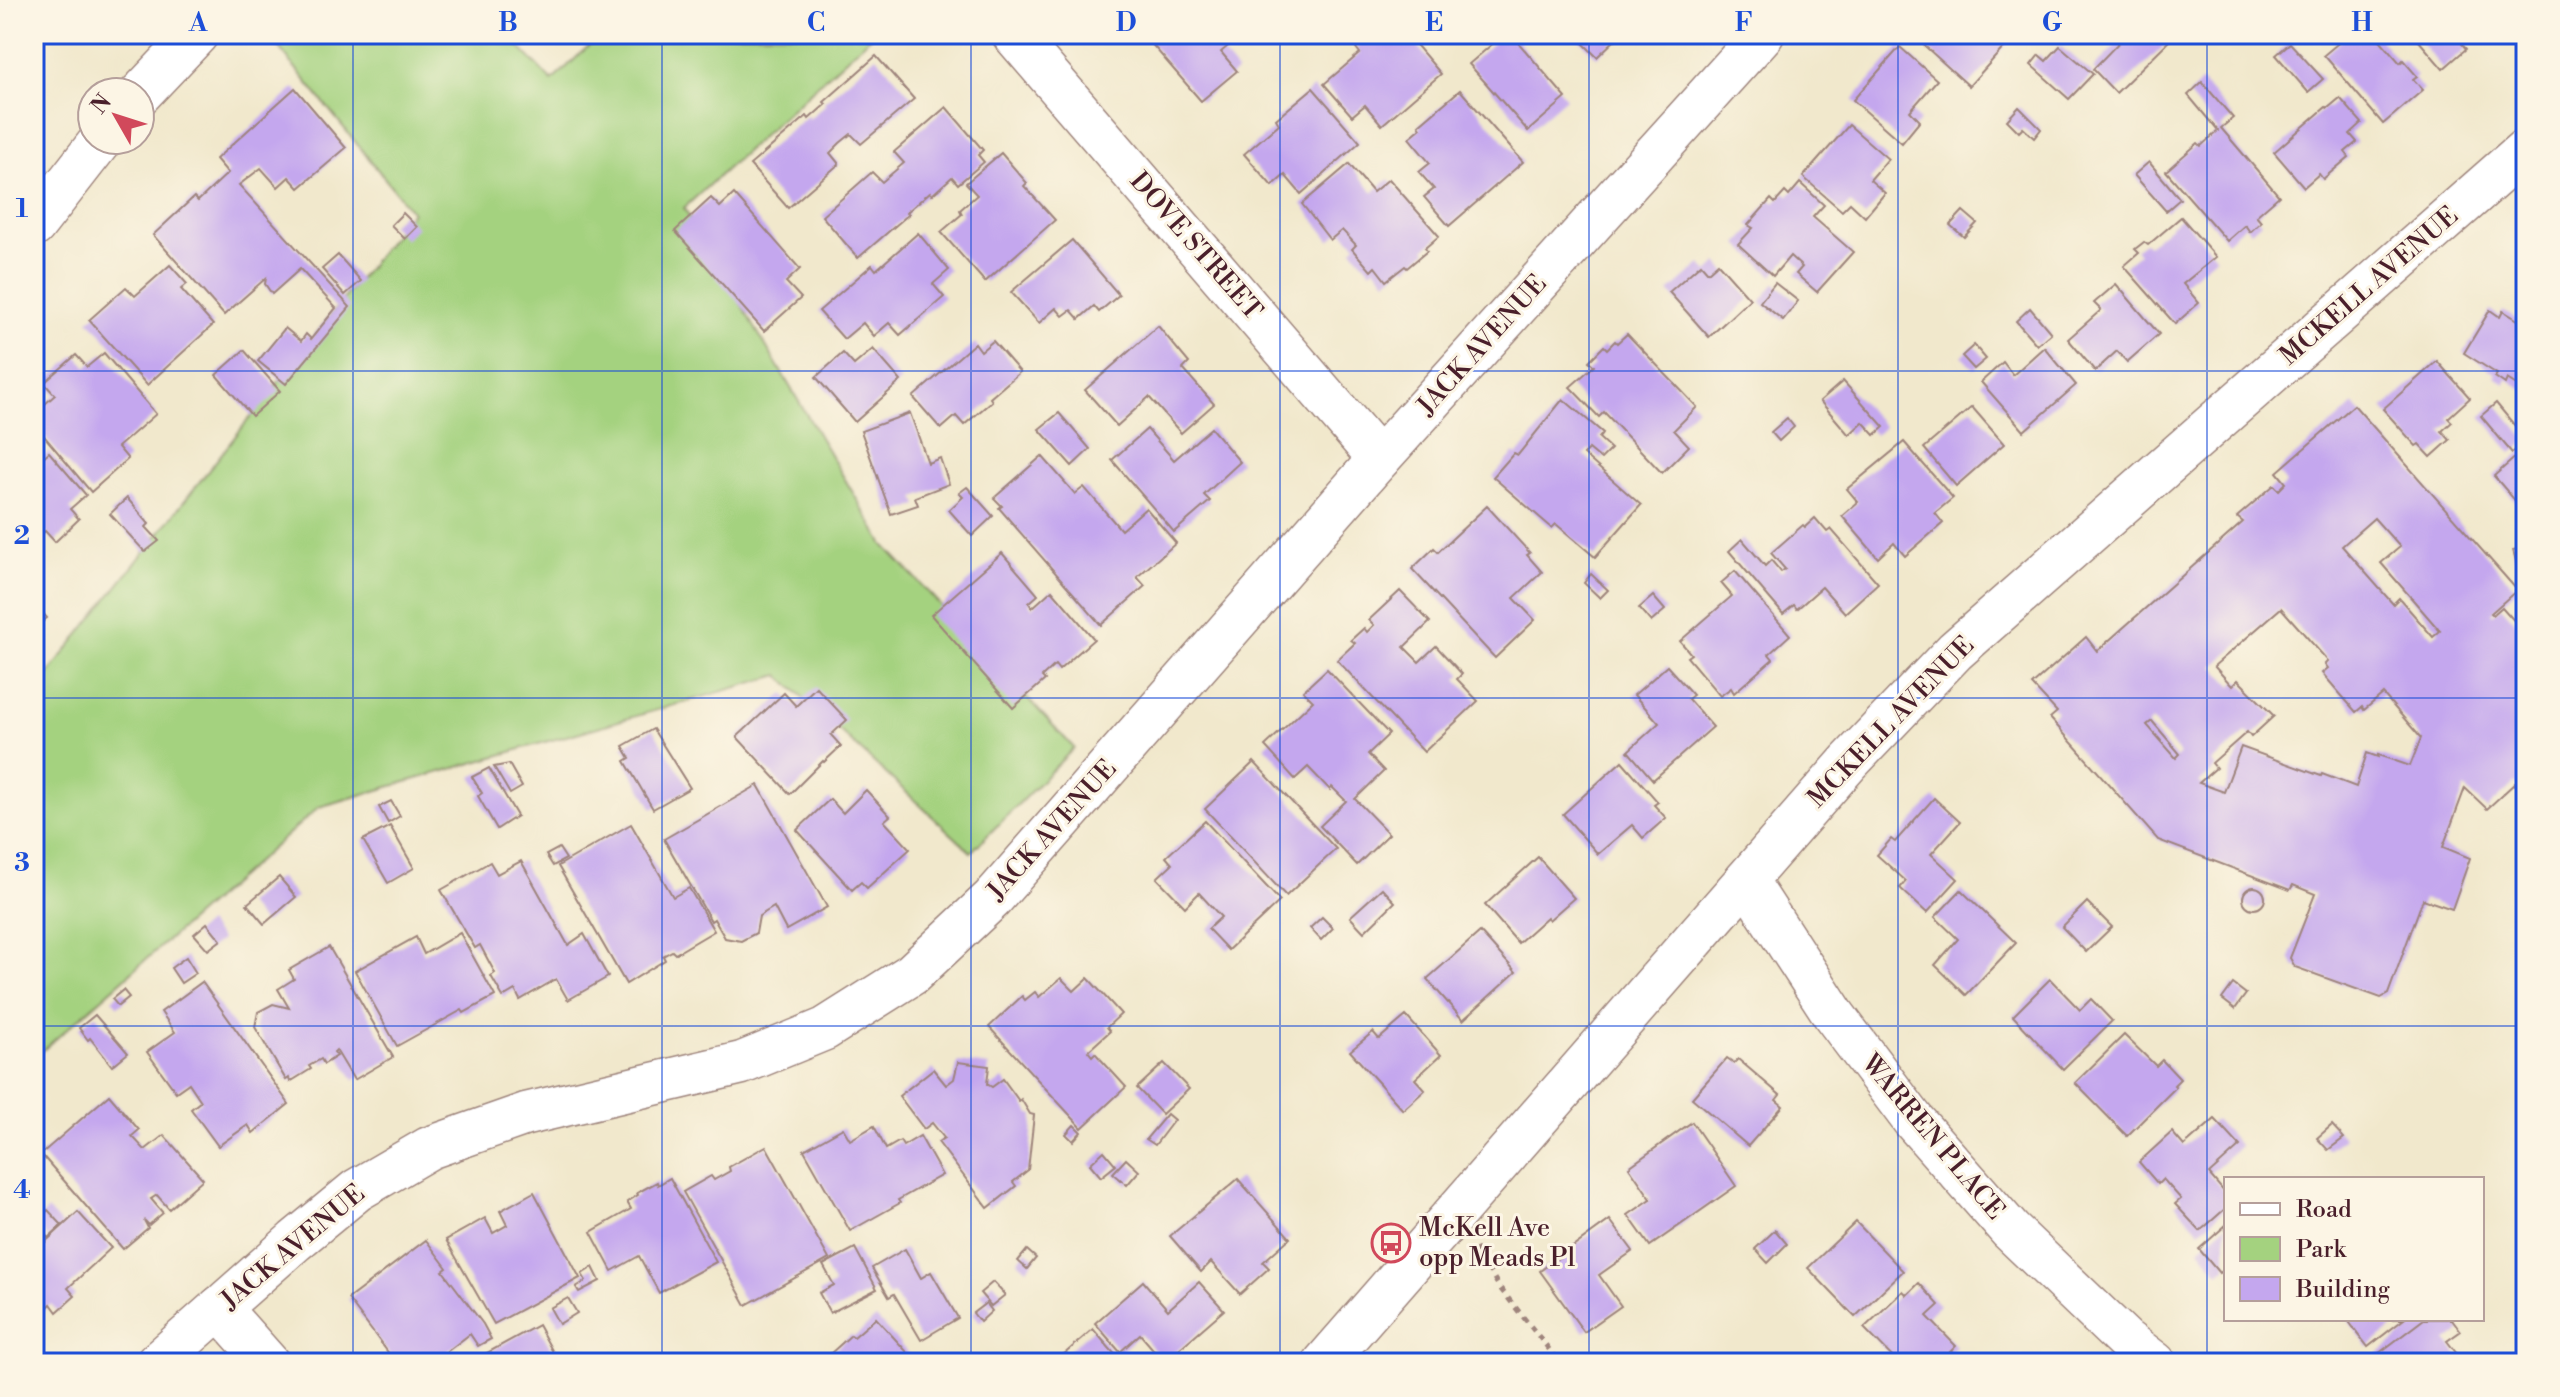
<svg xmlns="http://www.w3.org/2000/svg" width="2560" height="1397" font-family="'Libre Bodoni',serif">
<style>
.green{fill:#a4d27f;stroke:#777855;stroke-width:2}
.building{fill:#c4a7ee;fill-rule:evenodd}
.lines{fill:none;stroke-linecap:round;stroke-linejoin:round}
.minor-casing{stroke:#9e847c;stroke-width:45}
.path{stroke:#9e847c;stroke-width:5;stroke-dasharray:6 6;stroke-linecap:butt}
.minor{stroke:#fff;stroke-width:42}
.grid{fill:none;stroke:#1d4ed8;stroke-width:2;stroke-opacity:0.55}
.labels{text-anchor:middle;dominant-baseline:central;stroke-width:6;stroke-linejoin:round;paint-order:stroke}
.street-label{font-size:26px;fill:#4a1f2b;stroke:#fcf5e5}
.poi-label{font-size:26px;fill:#4a1f2b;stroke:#fcf5e5;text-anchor:start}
.neatline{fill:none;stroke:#1d4ed8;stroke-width:3}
.grid-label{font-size:26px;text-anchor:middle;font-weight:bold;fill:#1d4ed8}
</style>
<rect width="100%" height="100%" fill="#fcf5e5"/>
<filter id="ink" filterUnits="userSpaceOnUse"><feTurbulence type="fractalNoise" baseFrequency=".0125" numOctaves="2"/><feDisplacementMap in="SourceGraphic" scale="16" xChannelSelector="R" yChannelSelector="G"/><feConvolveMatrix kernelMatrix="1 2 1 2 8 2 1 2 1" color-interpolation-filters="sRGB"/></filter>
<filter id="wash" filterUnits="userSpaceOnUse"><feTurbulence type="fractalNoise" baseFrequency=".006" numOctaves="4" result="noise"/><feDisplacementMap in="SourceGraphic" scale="32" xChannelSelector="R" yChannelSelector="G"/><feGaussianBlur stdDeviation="1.8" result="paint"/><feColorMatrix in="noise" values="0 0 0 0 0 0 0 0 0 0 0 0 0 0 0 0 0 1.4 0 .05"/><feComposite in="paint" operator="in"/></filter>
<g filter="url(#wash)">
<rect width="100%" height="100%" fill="#f1e8cc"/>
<polygon class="green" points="268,34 507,34 552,81 601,34 873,34 684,208 884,545 1074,748 971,852 779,675 319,807 34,1058 34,692 412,212"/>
<g id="blocks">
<g class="building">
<polygon points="1143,34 1242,34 1221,52 1237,71 1201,101"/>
<polygon points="1373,34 1407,34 1441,74 1382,125 1365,105 1352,116 1324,84 1360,53 1356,48"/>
<polygon points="1504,34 1511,34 1566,98 1528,131 1469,64"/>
<polygon points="1574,34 1614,34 1618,37 1597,57"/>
<polygon points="1921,34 2016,34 1969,86 1917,39"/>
<polygon points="2127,34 2176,34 2116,93 2093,69"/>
<polygon points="2349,34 2375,34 2400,63 2403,60 2417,76 2413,79 2423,90 2383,124 2324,55"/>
<polygon points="2413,34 2475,34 2462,44 2466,49 2443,69"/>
<polygon points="2290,43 2323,79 2308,92 2276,55"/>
<polygon points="2060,46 2093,74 2069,99 2031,65 2039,55 2046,61"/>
<polygon points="1900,47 1937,80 1910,111 1920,121 1902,143 1853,100"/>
<polygon points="876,56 914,99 861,144 851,134 840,143 830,153 839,164 788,208 750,165 807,116 809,119 826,104 824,102"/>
<polygon points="2202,82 2233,118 2221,128 2279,196 2256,216 2261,222 2250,232 2245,225 2227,241 2166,171 2198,143 2201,146 2218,131 2188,95"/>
<polygon points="295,88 346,148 299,188 289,177 278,187 261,168 239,185 350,307 286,384 258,361 285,328 301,341 306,334 311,339 336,308 300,269 272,294 265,284 266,278 224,315 153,235 194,197 198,201 228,173 216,159"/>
<polygon points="1313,88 1360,142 1301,194 1285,175 1272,186 1244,154 1279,124 1276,119"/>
<polygon points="1460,90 1523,162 1449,226 1424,197 1434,189 1419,172 1430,163 1409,138 1421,128 1419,125"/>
<polygon points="2340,98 2362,123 2350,134 2357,142 2345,152 2349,157 2323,179 2319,174 2304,187 2274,152 2326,107 2328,108"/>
<polygon points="946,107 983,150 978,155 984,162 958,184 952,177 932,195 930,192 907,212 909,214 858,258 822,216 872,172 882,182 904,163 894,152"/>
<polygon points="2019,107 2041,129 2034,138 2023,128 2019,132 2007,120"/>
<polygon points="1849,125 1888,159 1870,180 1885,193 1865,217 1850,203 1842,211 1803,177"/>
<polygon points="1001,153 1027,183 1024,186 1055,220 985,282 941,232 962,214 960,210 977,195 966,183"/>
<polygon points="2149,162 2180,199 2166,211 2134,175"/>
<polygon points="1349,164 1373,192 1389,179 1439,236 1425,248 1427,251 1407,268 1405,266 1386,281 1375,267 1371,271 1352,249 1356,245 1342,230 1330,240 1302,204"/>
<polygon points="1800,183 1824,205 1813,217 1853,252 1817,292 1796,274 1802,267 1790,256 1773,276 1738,244 1753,228 1748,225 1771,199 1775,203 1785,192 1789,196"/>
<polygon points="734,194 800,269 786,282 801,298 764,331 675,231 711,198 720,207"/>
<polygon points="1963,211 1977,223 1964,237 1950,225"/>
<polygon points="403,213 417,227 405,239 391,225"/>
<polygon points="2181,217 2216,257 2183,284 2199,303 2175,324 2124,266 2139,253 2135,249 2144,242 2148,245"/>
<polygon points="918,233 949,270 933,284 944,297 900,335 889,323 874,336 863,323 844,339 819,311 872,265 876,270"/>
<polygon points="1072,240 1119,295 1099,312 1094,306 1079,319 1071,310 1063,316 1056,308 1039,323 1011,292"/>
<polygon points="338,255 361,281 345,295 322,269"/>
<polygon points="1718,263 1750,299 1709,337 1669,292 1701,264 1708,272"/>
<polygon points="170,265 187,284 181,289 213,325 147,385 89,320 126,287 135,296"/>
<polygon points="1775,283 1798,301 1783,320 1760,302"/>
<polygon points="2116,284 2159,334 2127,362 2117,351 2095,371 2068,339 2101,310 2094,303"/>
<polygon points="2030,308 2051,333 2037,345 2016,321"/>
<polygon points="2490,310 2500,317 2503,311 2526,325 2526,391 2507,379 2505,384 2495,377 2497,374 2464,353"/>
<polygon points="1158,326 1189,363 1183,369 1214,404 1181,433 1149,397 1117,426 1085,390"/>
<polygon points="1627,334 1697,407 1674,430 1689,446 1662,473 1604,412 1599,417 1570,387 1594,366 1589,361 1604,346 1607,349 1615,341 1617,343"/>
<polygon points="993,341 1020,372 990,398 992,401 964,425 956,416 941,429 913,397 975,343 981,351"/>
<polygon points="1974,345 1986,359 1974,369 1962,356"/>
<polygon points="2044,347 2076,385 2024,431 1981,382 2003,362 2013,375"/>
<polygon points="873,349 901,381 855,422 816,377 843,353 854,365"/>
<polygon points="244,350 280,391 252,416 216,375"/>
<polygon points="104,353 156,414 118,447 128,459 91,492 34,424 34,414 55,395 44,383 76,355 87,367"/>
<polygon points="2437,361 2470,398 2448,418 2452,422 2442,431 2450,440 2431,457 2419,444 2416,446 2383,409"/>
<polygon points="1843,381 1884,427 1875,435 1863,422 1849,435 1820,401"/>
<polygon points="1563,399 1603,433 1599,438 1611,449 1601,459 1589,449 1584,455 1641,505 1595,557 1556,524 1552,528 1493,477 1514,453 1518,455"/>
<polygon points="2496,403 2526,439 2526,442 2512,453 2481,416"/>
<path d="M2354,405L2517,590L2491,613L2493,615L2502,607L2526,634V796L2515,783L2487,809L2465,788L2443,847L2470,858L2452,909L2423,899L2388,994L2381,998L2295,967L2290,958L2315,894L2293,885L2290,890L2158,840L2050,718L2057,712L2032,685L2086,637L2097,651L2243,522L2237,517L2274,485L2279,490L2286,483L2277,472ZM2374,518L2400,547L2381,563L2440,631L2433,637L2399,598L2393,604L2342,546ZM2281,608L2328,661L2325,664L2328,668L2322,673L2356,712L2362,707L2364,710L2383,694L2421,738L2410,766L2378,755V757L2367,753L2356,787L2322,774L2321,776L2241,747L2224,792L2199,783L2216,768L2212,763L2247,732L2251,737L2274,716L2238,680L2232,686L2214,666ZM2152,721L2180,754L2176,758L2147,725Z"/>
<polygon points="1972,407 2004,444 1956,486 1924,448"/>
<polygon points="910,413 928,463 940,458 949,484 915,497 918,505 891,514 861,431"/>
<polygon points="1059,413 1090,449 1072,466 1039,429"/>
<polygon points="1787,418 1794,427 1779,441 1771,432"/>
<polygon points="1211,428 1240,462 1204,495 1210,501 1174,532 1112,460 1147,429 1174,460"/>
<polygon points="1904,442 1953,498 1935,513 1943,523 1905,556 1894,543 1878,558 1842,516 1858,502 1847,489"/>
<polygon points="2526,448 2526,496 2518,504 2494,476"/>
<polygon points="49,452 86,495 70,509 79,519 55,542 45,531 34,541 34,465"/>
<polygon points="1042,456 1075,494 1084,487 1121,530 1146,508 1176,543 1137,577 1145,586 1101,625 999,508 1002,506 994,498"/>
<polygon points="967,487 993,516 972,536 949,510 963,497 959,493"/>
<polygon points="127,498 149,524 146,527 159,541 145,552 110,514"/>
<polygon points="1487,506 1530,553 1527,555 1542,572 1514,598 1535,620 1495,658 1412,569 1434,548 1438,552"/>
<polygon points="1815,518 1827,532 1831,529 1878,583 1845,613 1822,587 1797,609 1794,605 1783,614 1729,551 1742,539 1765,566 1771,560 1781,572 1785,569 1771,553 1803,525 1805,527"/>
<polygon points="2526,547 2526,596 2525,596 2513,550"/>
<polygon points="1002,553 1038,595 1029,603 1032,608 1052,590 1094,639 1059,670 1055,665 1042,677 1045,680 1013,708 931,615"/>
<polygon points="1735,571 1790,635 1769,654 1773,659 1734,693 1731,688 1720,696 1687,657 1691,654 1680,641 1732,596 1721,583"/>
<polygon points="1591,574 1608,590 1600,598 1584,583"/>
<polygon points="1400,591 1430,622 1404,647 1419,662 1436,646 1462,674 1457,679 1478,701 1424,752 1337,660 1355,643 1351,640 1364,628 1367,632 1374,625 1369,620"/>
<polygon points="1653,596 1665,610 1651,622 1639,608"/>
<polygon points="34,603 47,618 34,629"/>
<polygon points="1667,666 1693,695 1688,699 1713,727 1653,780 1628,751 1659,723 1634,695"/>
<polygon points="1327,669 1389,734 1368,754 1384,771 1355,799 1389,834 1357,865 1320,826 1346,801 1332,787 1330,790 1308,767 1295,779 1265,746 1313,701 1303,691"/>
<polygon points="816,687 847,720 831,735 841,746 824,762 823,761 790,794 737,737 784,693 796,706"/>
<polygon points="653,729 690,788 653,809 625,761 630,758 623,746"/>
<polygon points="1622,761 1658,802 1654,805 1666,818 1643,838 1632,825 1598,854 1563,814"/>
<polygon points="1254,762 1336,849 1286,896 1205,809"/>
<polygon points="509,764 522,787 510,794 494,767"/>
<polygon points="489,768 517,816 497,829 478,796 482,793 472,777"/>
<polygon points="758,785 827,907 786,930 774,907 759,916 756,933 741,941 725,938 714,919 711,921 664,839"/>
<polygon points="866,790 890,816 884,821 910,849 867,888 861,882 852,890 797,830 830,799 843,813"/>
<polygon points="1934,798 1960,822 1931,854 1958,879 1927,913 1900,888 1906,881 1877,855 1891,839 1895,842"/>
<polygon points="391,801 400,816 388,823 379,807"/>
<polygon points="1205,821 1280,901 1228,950 1208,929 1221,917 1199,893 1185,907 1157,878 1172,864 1166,857"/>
<polygon points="631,824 673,897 689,888 714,931 675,954 672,951 663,956 665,960 626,984 558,866"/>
<polygon points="390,826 414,868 388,883 363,840"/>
<polygon points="559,848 566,859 553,866 546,855"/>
<polygon points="1538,857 1574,898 1549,920 1547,917 1518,943 1485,905"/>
<polygon points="521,861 568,945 584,934 608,977 568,1000 556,979 520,1000 515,990 503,997 491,976 495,973 480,945 475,948 441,890 490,862 497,874"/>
<polygon points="279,877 296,897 264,924 247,904"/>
<circle cx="2254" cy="898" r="11"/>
<polygon points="1382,888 1395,902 1364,932 1350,917"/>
<polygon points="1961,890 2016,943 1966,995 1935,965 1958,939 1935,917"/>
<polygon points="2087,902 2112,927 2086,952 2062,927"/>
<polygon points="1322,917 1333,928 1321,940 1310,928"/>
<polygon points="207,923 221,940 208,950 194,934"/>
<polygon points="1480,932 1516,972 1463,1020 1427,979"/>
<polygon points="460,933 495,996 464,1013 462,1010 397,1046 355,971 416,937 424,954"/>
<polygon points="329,947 393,1057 354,1080 336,1050 334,1052 337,1056 324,1064 321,1059 309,1066 311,1069 290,1082 289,1078 286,1080 255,1027 258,1012 273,1004 289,1008 278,989 294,979 289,970"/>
<polygon points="186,957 196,973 181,983 171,968"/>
<polygon points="1061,978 1074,991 1088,978 1121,1014 1107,1027 1110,1031 1088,1051 1092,1056 1095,1053 1126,1087 1082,1128 989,1027 1022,996 1025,1000 1035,992 1039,997"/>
<polygon points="2050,979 2080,1010 2091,999 2112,1021 2063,1069 2013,1016"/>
<polygon points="202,982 289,1104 253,1133 248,1125 218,1146 191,1109 201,1101 189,1083 176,1092 147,1052 175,1032 161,1012"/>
<polygon points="2233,984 2246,994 2235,1009 2222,999"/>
<polygon points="123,990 129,997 118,1006 112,999"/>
<polygon points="95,1015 128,1053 112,1066 90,1038 88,1040 79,1028"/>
<polygon points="1406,1016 1441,1055 1415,1079 1425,1090 1403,1110 1350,1051 1373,1032 1379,1039"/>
<polygon points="2124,1035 2156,1066 2162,1060 2180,1079 2174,1085 2176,1087 2127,1136 2075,1083"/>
<polygon points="1727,1058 1734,1063 1738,1059 1780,1095 1776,1100 1783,1106 1748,1146 1692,1098"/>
<polygon points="958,1062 989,1066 987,1084 992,1087 1003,1079 1019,1101 1021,1099 1030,1114 1034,1115 1028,1170 1013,1182 1016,1186 988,1208 938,1142 944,1138 932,1123 924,1129 899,1096 933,1069 946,1085 954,1079"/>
<polygon points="1164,1063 1189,1089 1162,1114 1137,1088"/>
<polygon points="109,1095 139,1130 132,1136 145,1150 164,1135 203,1179 169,1209 157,1195 151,1199 163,1213 149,1225 144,1220 148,1228 123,1249 41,1154"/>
<polygon points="1167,1114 1174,1120 1155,1145 1146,1139"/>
<polygon points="2215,1119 2240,1146 2209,1174 2226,1194 2226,1208 2200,1231 2175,1204 2181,1199 2163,1179 2158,1184 2139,1162 2172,1132 2184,1146"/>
<polygon points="1692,1122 1736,1186 1650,1246 1628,1215 1651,1199 1629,1167"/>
<polygon points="1074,1125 1081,1132 1073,1141 1066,1134"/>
<polygon points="2332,1125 2344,1138 2328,1150 2317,1138"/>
<polygon points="874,1126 886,1149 900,1141 903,1146 920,1136 942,1175 898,1200 900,1203 850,1231 804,1150 843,1128 850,1140"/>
<polygon points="766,1146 829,1259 746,1305 683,1192 711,1176 714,1180 730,1171 729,1167"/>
<polygon points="1104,1151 1116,1165 1101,1177 1090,1164"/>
<polygon points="1126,1159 1139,1171 1127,1185 1113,1173"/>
<polygon points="670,1178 716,1262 659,1293 639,1256 612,1271 591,1232 631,1209 627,1202 638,1195 637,1193 657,1182 658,1185"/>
<polygon points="1238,1179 1290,1238 1263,1262 1269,1268 1240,1294 1211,1262 1201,1272 1170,1236"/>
<polygon points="534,1192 580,1278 494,1324 446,1240 485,1218 493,1233 507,1225 500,1211"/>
<polygon points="48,1210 62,1225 48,1238 34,1223"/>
<polygon points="78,1212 111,1248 68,1288 75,1296 57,1312 51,1304 34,1319 34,1236 42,1245"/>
<polygon points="1610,1220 1633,1251 1599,1275 1621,1306 1584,1332 1540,1271"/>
<polygon points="1856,1222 1903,1271 1855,1317 1808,1268"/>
<polygon points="2226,1225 2226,1267 2219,1273 2199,1249"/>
<polygon points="1775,1230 1787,1244 1768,1263 1755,1249"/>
<polygon points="426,1240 447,1268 443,1271 483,1324 491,1339 478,1346 470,1334 432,1363 396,1363 348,1299"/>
<polygon points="855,1248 877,1289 830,1313 819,1293 834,1285 823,1265"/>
<polygon points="905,1249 921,1278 931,1272 958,1318 921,1340 894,1294 889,1297 872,1268"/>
<polygon points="1027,1250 1036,1258 1027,1269 1018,1261"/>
<polygon points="593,1267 600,1281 579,1292 576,1287 586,1281 582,1274"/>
<polygon points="1143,1281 1168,1310 1199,1282 1224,1310 1164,1362 1140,1334 1120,1352 1095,1323"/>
<polygon points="993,1282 1005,1295 991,1306 980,1293"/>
<polygon points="1919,1283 1939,1305 1927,1316 1956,1346 1939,1363 1898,1363 1864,1328 1903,1291 1907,1295"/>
<polygon points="568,1298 577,1313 559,1324 550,1308"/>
<polygon points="986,1303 992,1311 980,1322 973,1313"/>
<polygon points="876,1318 917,1363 820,1363 851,1335 854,1337"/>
<polygon points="2347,1319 2404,1319 2368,1347"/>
<polygon points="2424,1319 2452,1319 2461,1331 2447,1341 2464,1363 2378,1363 2374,1357"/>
<polygon points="538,1325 559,1363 469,1363"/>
<polygon points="1093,1329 1117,1357 1111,1363 1054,1363"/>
</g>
</g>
</g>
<g filter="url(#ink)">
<use href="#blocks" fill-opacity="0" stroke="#9e847c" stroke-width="2"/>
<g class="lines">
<g class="minor-casing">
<g id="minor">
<polyline points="1013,34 1379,459"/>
<polyline points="140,94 197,34"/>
<polyline points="34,226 101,140"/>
<polyline points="1746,880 1834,1015 1913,1120 2010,1230 2125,1340 2155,1363"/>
<polyline points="219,1308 268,1363"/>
<polyline points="157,1363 295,1241 357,1190 429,1148 526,1114 742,1063 825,1029 912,974 992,899 1379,459 1763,34"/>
<polyline points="1324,1363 1849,762 1955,651 2526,149"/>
</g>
</g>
<polyline class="path" points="1475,1248 1500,1288 1560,1363"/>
<use href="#minor" class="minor"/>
</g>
</g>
<path class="grid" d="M353,34V1363M662,34V1363M971,34V1363M1280,34V1363M1589,34V1363M1898,34V1363M2207,34V1363M34,371H2526M34,698H2526M34,1026H2526"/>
<defs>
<g id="bus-ring" transform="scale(2)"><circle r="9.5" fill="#fcf5e5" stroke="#d1495b" stroke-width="1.5"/><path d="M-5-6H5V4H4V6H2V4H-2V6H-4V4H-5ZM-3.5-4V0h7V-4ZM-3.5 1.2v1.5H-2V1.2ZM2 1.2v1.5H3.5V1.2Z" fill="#d1495b"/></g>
</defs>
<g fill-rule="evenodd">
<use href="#bus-ring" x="1391" y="1243"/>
</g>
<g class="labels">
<g class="street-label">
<text transform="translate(1196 246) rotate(49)">DOVE STREET</text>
<text transform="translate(2369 286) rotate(-41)">MCKELL AVENUE</text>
<text transform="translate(1482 345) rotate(-48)">JACK AVENUE</text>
<text transform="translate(1891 722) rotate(-46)">MCKELL AVENUE</text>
<text transform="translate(1052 830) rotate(-48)">JACK AVENUE</text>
<text transform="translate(1933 1137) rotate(50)">WARREN PLACE</text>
<text transform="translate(293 1247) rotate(-40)">JACK AVENUE</text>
</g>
<g class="poi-label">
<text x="1419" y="1228">McKell Ave<tspan x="1419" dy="30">opp Meads Pl</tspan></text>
</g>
</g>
<rect width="2560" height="1397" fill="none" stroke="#fcf5e5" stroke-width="88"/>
<rect x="2224" y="1177" width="260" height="144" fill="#fcf5e5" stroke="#b59f9b" stroke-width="2"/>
<rect x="2240" y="1203" width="40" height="12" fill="#ffffff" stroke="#b59f9b" stroke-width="2"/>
<text x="2296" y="1217" font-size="24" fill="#4a1f2b">Road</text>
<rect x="2240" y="1237" width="40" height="24" fill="#a4d27f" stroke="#b59f9b" stroke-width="2"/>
<text x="2296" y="1257" font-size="24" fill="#4a1f2b">Park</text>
<rect x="2240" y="1277" width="40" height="24" fill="#c4a7ee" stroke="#b59f9b" stroke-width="2"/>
<text x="2296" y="1297" font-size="24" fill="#4a1f2b">Building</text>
<g transform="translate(116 116) rotate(309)"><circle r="38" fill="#fcf5e5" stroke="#b59f9b" stroke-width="2"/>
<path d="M0-6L14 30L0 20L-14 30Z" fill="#d1495b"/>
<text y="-12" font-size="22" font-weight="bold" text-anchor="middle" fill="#4a1f2b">N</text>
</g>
<rect x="44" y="44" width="2472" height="1309" class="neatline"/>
<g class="grid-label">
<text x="198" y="31">A</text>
<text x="508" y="31">B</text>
<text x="816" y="31">C</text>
<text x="1126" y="31">D</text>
<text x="1434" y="31">E</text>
<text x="1744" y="31">F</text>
<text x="2052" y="31">G</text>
<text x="2362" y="31">H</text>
<text x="22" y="217">1</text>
<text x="22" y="544">2</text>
<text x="22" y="871">3</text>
<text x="22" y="1198">4</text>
</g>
</svg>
